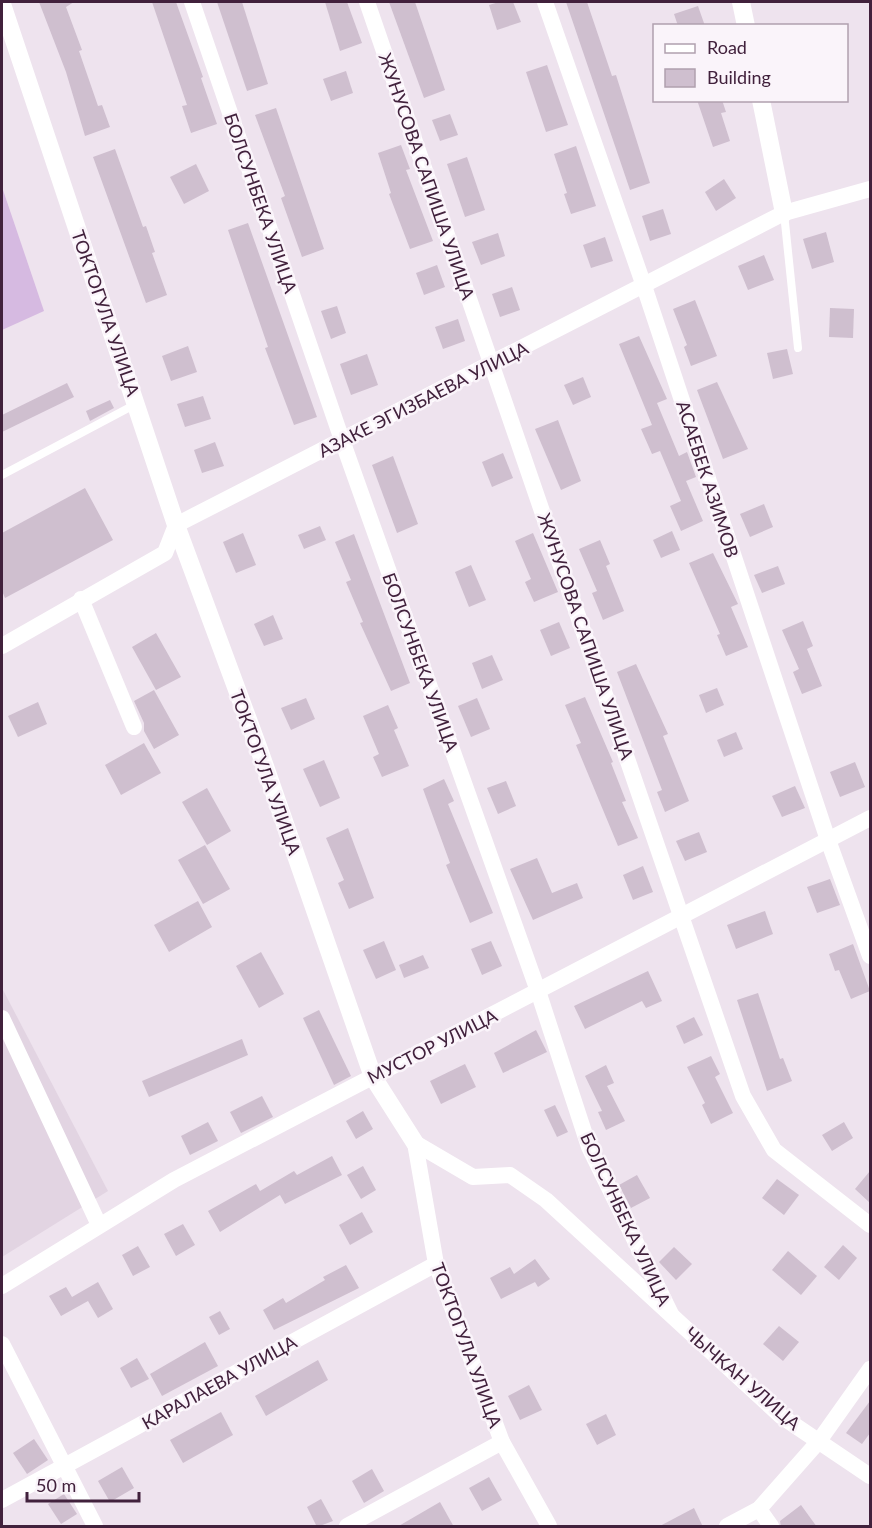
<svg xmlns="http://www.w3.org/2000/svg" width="872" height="1528" font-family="Lato,sans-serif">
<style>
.built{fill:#e2d4e2}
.green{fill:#d6bae1}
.building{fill:#cfbfcf}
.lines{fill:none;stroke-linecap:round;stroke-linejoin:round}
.lane{stroke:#fff;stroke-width:8}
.street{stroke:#fff;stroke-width:16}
.secondary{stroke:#fff;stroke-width:18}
.labels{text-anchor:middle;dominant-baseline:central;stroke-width:5;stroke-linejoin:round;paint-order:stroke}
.street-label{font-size:18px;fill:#41213c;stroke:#faf4fa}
</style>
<rect width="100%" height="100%" fill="#eee3ee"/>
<polygon class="built" points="2,988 108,1191 2,1257"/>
<polygon class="green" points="2,187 44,311 2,330"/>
<g class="building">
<polygon points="39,2 74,2 66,7 82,50 79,51 98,106 102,105 110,127 85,136 66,72"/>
<polygon points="152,2 176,2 203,77 201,78 217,124 191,133 182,106 187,105"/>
<polygon points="217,2 242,2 268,84 247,91"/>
<polygon points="325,2 347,2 362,43 340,51"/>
<polygon points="389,2 415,2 445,90 424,98"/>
<polygon points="499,2 513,2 521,22 497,30 489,5"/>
<polygon points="566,2 587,2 612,76 616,75 650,183 630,190"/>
<polygon points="698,6 705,26 678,26 674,14"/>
<polygon points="547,65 568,125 546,132 526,72"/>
<polygon points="346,71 353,93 331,101 323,79"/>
<polygon points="697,100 722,100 726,112 721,113 730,141 713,147"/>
<polygon points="276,108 324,249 302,257 281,198 285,196 255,115"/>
<polygon points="450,114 458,135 440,141 432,120"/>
<polygon points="401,145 410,169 406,170 433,241 410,249 389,194 391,193 378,153"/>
<polygon points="576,146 596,206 571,214 564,194 567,193 554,154"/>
<polygon points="115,149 143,227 146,226 155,252 152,253 167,295 146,303 93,157"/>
<polygon points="467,157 485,210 465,217 447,164"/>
<polygon points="196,164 209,191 184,204 170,177"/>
<polygon points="724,179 736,198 716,211 705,192"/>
<polygon points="663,209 671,234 650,241 642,216"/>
<polygon points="248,223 317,417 294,425 265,348 268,347 228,230"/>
<polygon points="826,232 834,262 812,269 803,239"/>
<polygon points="498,233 505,256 481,265 472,242"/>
<polygon points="605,237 613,261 591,268 583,245"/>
<polygon points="764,255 774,280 748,290 738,266"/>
<polygon points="437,265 445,287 424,295 416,273"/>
<polygon points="512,287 520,310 500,317 492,294"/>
<polygon points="695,300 717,356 691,366 684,347 687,345 673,309"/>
<polygon points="337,306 346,333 331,339 321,311"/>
<polygon points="830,308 854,309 853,338 829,337"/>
<polygon points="458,319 465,341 443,349 435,327"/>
<polygon points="639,336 667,399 657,403 679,456 687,452 696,477 686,481 703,521 681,531 670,506 681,501 660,451 652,454 641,429 652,425 619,344"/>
<polygon points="188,346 197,372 171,381 162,356"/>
<polygon points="787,349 793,374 773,379 767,353"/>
<polygon points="367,354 378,385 351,395 340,364"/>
<polygon points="583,377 591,397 573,405 564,385"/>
<polygon points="717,382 748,449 723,459 697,390"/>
<polygon points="67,383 74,397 2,432 2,415"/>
<polygon points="203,396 211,419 185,427 177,404"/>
<polygon points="110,400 114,408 90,421 86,411"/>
<polygon points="558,420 581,481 561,490 535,429"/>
<polygon points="215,442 224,466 202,473 194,450"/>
<polygon points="503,453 513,478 492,487 482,462"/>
<polygon points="393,456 418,524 397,533 372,465"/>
<polygon points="85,488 113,540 5,598 2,591 2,533"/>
<polygon points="764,504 773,527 750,537 740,514"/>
<polygon points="320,526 326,540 304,549 298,535"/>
<polygon points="672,531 680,550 661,558 653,540"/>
<polygon points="243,533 256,565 236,573 223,542"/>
<polygon points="533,533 558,592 534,602 525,582 531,579 515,541"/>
<polygon points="354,534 410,683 391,691 360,623 363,622 346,582 351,580 335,542"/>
<polygon points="600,540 610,564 606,566 624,611 603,620 592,593 597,591 579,549"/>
<polygon points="713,553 738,604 731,607 748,647 726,656 717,635 720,634 689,563"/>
<polygon points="471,565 486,600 469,607 455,572"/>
<polygon points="778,566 785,584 762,593 754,575"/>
<polygon points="273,615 283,639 264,646 254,624"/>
<polygon points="803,621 813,646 807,649 822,686 802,694 793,672 799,669 782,630"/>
<polygon points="559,622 570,648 551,656 540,630"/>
<polygon points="156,633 181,677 156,690 132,647"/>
<polygon points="492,655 503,680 482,689 472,663"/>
<polygon points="636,664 668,734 663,736 689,801 665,812 657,792 662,790 617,672"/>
<polygon points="717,688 724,705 706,713 699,695"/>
<polygon points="154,690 179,735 154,749 144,731 144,723 134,701"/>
<polygon points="585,697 613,762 611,763 626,801 622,802 638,838 618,846 576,745 581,743 565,705"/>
<polygon points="306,698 315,719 291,730 281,708"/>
<polygon points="477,698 490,729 471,737 458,706"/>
<polygon points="38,702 47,724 18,737 8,716"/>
<polygon points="388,705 398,728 394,730 409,766 382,777 373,757 379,754 363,716"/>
<polygon points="736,732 743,749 724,757 717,740"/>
<polygon points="144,743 161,773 121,795 105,765"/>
<polygon points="324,760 340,798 320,807 303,769"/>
<polygon points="855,762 865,787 840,797 830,772"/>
<polygon points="444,779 454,801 448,804 493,913 470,923 446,865 450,863 423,789"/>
<polygon points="506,781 516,806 498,814 487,788"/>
<polygon points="795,786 805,808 782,817 772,796"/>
<polygon points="207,788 231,831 207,845 182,802"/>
<polygon points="348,828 374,898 349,909 338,883 344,880 326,838"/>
<polygon points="699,832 707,852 685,861 676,841"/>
<polygon points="205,845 230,889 203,904 178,860"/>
<polygon points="537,858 552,893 577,883 583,898 533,920 510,869"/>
<polygon points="643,866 653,892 633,900 623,875"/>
<polygon points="830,879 840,905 817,913 807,887"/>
<polygon points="198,901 212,927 169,952 154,925"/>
<polygon points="765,911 773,934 736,949 727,925"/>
<polygon points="384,941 396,970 376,979 363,950"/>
<polygon points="491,941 502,966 482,975 471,949"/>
<polygon points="853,944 870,991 851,999 839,970 835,971 829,954"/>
<polygon points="261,952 284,994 259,1008 236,966"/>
<polygon points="423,955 429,968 404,978 399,965"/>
<polygon points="648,971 662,1001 646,1008 642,1001 585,1029 574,1006"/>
<polygon points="758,993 780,1059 783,1058 792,1081 767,1091 737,1000"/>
<polygon points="319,1010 351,1076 334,1085 303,1018"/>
<polygon points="694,1017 703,1035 684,1044 676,1026"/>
<polygon points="536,1030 547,1052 503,1073 494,1053"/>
<polygon points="242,1039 248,1055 149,1097 142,1081"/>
<polygon points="711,1056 720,1074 715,1077 733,1113 711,1124 702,1105 705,1103 687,1067"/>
<polygon points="465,1064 476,1087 441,1104 430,1081"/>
<polygon points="606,1065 614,1083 607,1086 625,1121 606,1130 598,1112 602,1111 585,1076"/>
<polygon points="262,1096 273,1117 241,1133 230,1112"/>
<polygon points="555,1105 568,1132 557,1137 544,1110"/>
<polygon points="363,1111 373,1129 356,1139 346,1121"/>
<polygon points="208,1122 218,1141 190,1155 181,1136"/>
<polygon points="844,1122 853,1138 832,1151 822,1135"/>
<polygon points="332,1156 342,1175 285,1204 280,1195 220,1232 208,1211 256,1184 260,1191 294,1171 297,1175"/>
<polygon points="363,1166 376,1190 361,1199 347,1175"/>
<polygon points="870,1171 870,1203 855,1189"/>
<polygon points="637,1175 650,1198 631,1208 619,1185"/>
<polygon points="777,1179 799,1195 784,1215 762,1198"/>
<polygon points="362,1212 373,1232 350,1245 339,1225"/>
<polygon points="183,1224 195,1245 176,1256 164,1234"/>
<polygon points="843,1245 857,1258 839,1280 824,1267"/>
<polygon points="138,1246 150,1267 133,1276 122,1255"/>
<polygon points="674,1247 692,1264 676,1280 659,1262"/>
<polygon points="788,1251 817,1276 801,1295 772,1270"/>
<polygon points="535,1259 550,1279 538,1287 535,1282 501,1299 490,1278 510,1267 514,1274"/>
<polygon points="346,1265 359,1288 274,1330 263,1310 283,1298 286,1303 325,1280 323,1277"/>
<polygon points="98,1282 113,1309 98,1318 88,1301 61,1316 49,1296 66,1287 72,1297"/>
<polygon points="220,1311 230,1329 219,1335 209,1317"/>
<polygon points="779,1326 799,1342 783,1361 763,1344"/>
<polygon points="205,1342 218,1366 162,1396 150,1374"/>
<polygon points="137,1358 149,1379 131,1388 120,1368"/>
<polygon points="318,1360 328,1380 266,1416 255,1396"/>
<polygon points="529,1385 542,1410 520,1420 508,1396"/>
<polygon points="870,1401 870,1433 862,1444 846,1433"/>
<polygon points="221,1412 233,1435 183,1463 170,1440"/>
<polygon points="606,1414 616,1435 597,1445 586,1424"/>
<polygon points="34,1439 48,1460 27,1474 13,1453"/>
<polygon points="122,1467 134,1488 110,1502 98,1481"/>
<polygon points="372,1469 384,1491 364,1503 352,1481"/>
<polygon points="489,1477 502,1500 482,1511 469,1488"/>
<polygon points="64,1494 77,1514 61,1524 48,1504"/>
<polygon points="321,1499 333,1521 317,1527 307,1507"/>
<polygon points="440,1502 454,1527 397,1527"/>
<polygon points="801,1505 817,1527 781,1527 780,1521"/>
<polygon points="694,1508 703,1527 658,1527"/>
</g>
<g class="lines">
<g class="lane">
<polyline points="784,213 798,348"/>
<polyline points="2,475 136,404"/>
</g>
<g class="street">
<polyline points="192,2 342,440 538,991 589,1147 671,1314"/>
<polyline points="367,2 743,1096 774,1150 870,1225"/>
<polyline points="545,2 644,286 828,840 870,956"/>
<polyline points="81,599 134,727"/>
<polyline points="2,646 165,553 176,525 784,213 870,189"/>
<polyline points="2,1018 99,1225"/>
<polyline points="415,1143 473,1177 510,1175 546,1200 781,1416 870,1476"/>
<polyline points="415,1143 436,1264 502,1442 549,1526"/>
<polyline points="2,1286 174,1180 870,818"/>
<polyline points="2,1344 95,1526"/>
<polyline points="2,1500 436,1264"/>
<polyline points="759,1509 771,1526"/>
<polyline points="347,1526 502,1442"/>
<polyline points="727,1526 759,1509 819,1441 870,1369"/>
</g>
<g class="secondary">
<polyline points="741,2 746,26"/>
<polyline points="2,4 176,525 260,752 373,1077 415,1143"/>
<polyline points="761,100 784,213"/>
</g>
</g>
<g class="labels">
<g class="street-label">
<text transform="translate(427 176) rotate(71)">ЖУНУСОВА САПИША УЛИЦА</text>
<text transform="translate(261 203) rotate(71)">БОЛСУНБЕКА УЛИЦА</text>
<text transform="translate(106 313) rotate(71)">ТОКТОГУЛА УЛИЦА</text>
<text transform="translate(423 399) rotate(-27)">АЗАКЕ ЭГИЗБАЕВА УЛИЦА</text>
<text transform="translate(708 479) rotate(72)">АСАЕБЕК АЗИМОВ</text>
<text transform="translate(586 636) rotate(71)">ЖУНУСОВА САПИША УЛИЦА</text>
<text transform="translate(421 662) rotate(70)">БОЛСУНБЕКА УЛИЦА</text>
<text transform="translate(266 772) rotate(70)">ТОКТОГУЛА УЛИЦА</text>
<text transform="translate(432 1046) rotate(-27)">МУСТОР УЛИЦА</text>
<text transform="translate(626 1219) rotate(65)">БОЛСУНБЕКА УЛИЦА</text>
<text transform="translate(467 1345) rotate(70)">ТОКТОГУЛА УЛИЦА</text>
<text transform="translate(743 1378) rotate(41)">ЧЫЧКАН УЛИЦА</text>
<text transform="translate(219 1382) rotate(-29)">КАРАЛАЕВА УЛИЦА</text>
</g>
</g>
<rect width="872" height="1528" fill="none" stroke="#41213c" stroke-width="6"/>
<rect x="653" y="24" width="195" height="78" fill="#faf4fa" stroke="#b0a0ae" stroke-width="1.5"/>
<rect x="665" y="44" width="30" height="9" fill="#ffffff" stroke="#b0a0ae" stroke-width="1.5"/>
<text x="707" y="54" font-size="18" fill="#41213c">Road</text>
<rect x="665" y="69" width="30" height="18" fill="#cfbfcf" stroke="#b0a0ae" stroke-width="1.5"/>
<text x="707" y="84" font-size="18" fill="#41213c">Building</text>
<path d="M27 1492v9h112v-9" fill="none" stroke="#41213c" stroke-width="3"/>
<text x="36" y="1492" font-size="18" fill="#41213c" stroke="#faf4fa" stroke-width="4.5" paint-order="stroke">50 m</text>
</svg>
